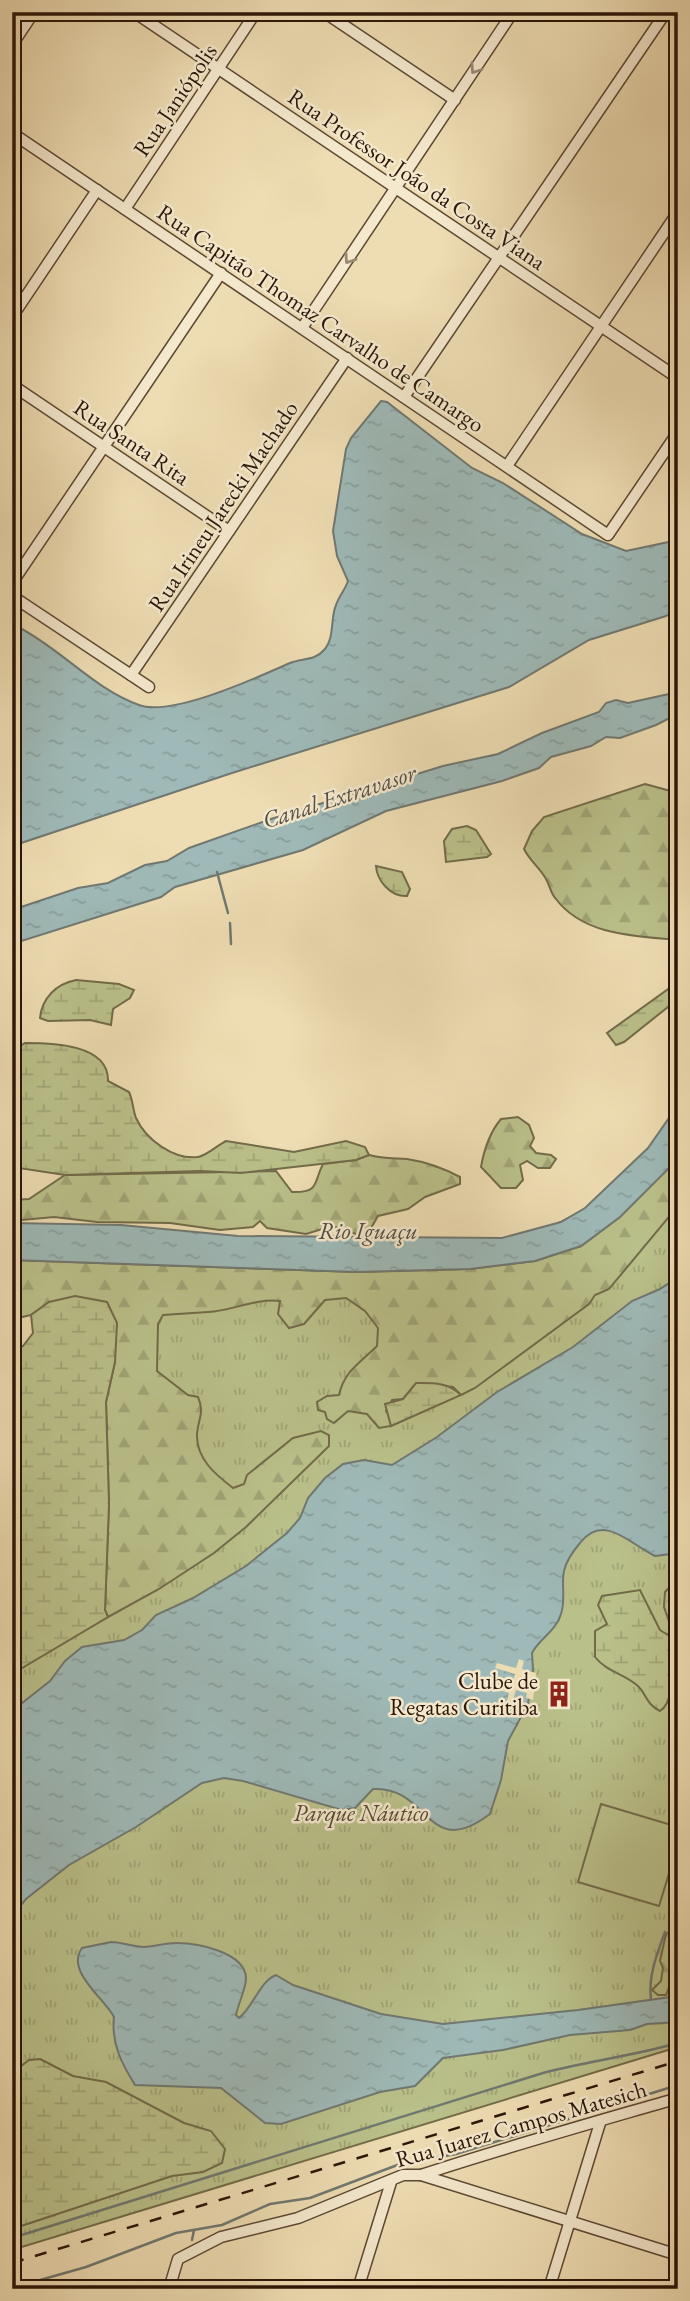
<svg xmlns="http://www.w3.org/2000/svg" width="690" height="2301" font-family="'EB Garamond',serif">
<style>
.grass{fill:url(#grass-tufts);stroke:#726b4a;stroke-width:2}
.forest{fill:url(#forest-firs);stroke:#726b4a;stroke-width:2}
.wetland{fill:url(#wetland-marsh);stroke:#726b4a;stroke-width:2}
.garden{fill:#bac08a;stroke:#726b4a;stroke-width:2}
.water{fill:url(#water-ripples);stroke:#707871;stroke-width:2}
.pier{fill:#eedcb2}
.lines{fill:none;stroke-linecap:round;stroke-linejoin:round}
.stream{stroke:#707871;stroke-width:2.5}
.minor-casing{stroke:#5c4833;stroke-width:13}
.minor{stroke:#f4e8cd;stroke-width:10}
.rail{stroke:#2b1609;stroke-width:2.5;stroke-dasharray:12 12;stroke-linecap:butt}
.oneway{stroke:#9a8a75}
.labels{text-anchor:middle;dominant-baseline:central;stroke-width:5;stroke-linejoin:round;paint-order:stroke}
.street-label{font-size:23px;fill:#2b1609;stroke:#f4e8cd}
.poi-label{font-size:23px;fill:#2b1609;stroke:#f4e8cd;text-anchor:end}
.park-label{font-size:23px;font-style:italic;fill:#564930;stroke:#f4e8cd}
.water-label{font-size:24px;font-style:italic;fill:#534f46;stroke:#f4e8cd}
</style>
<defs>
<pattern id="grass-tufts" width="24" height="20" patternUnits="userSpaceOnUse" patternTransform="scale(1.75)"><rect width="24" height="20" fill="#bac08a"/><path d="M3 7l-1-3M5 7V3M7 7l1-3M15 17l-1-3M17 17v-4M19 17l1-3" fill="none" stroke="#a0a476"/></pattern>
<pattern id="forest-firs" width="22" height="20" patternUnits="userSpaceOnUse" patternTransform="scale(1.75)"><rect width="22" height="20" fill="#bac08a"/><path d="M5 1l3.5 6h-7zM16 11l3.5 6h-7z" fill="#a0a476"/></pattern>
<pattern id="wetland-marsh" width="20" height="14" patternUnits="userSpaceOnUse" patternTransform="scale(1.75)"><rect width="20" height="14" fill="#bac08a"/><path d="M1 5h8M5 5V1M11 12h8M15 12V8" fill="none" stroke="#a0a476"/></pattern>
<pattern id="water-ripples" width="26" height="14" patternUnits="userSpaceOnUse" patternTransform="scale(1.75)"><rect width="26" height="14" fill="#9eb9b7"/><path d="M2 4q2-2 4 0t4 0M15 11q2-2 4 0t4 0" fill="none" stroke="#889e9c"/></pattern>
</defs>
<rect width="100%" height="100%" fill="#eedcb2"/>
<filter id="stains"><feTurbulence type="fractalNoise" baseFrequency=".00286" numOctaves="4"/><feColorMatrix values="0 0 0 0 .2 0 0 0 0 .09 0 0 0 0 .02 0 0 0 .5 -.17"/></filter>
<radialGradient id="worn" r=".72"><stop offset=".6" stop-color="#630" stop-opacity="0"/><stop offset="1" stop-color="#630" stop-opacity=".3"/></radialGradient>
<polygon class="grass" points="678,1157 678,2047 12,2250 12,1669 121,1266 470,1269 673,1164"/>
<g class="forest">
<path d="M645,784L678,793V940C636,936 584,936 556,899C551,894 550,886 546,879C540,868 530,861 524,849L532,831L544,817Z"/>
<path d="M518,1117L529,1125L534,1138L530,1146L536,1153L551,1155L556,1159L550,1168H538L527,1161L520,1165L523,1180L516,1188H501L481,1167C484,1150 490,1132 501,1119Z"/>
<path d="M369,1155C383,1159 393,1158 407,1159C427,1162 443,1168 460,1177V1184L425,1197L408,1209L378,1216L371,1228L359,1235L332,1226L306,1234L267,1228L260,1221L253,1227L220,1230L170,1223L97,1222L54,1217L12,1221V1200L29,1199L65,1175L276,1171L292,1192C320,1193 313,1183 323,1164L356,1160Z"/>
<path d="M678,1157V1206L609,1289L595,1295L589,1304L475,1388L461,1395L453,1387L416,1384L403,1399L392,1400L386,1411L391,1419V1426L379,1428L367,1414L348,1411L334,1423L327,1419L325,1412L318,1410L317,1402L327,1396L339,1395C344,1371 361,1362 377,1346L378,1328L365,1311L346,1298L325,1300L304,1324L289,1328L278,1314L280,1301C255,1298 232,1311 208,1312C193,1313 178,1314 163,1315L158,1324L157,1371L188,1395L198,1397C205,1413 198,1419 197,1434C196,1459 216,1475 233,1488L244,1484L247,1475L293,1438L321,1431L329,1435V1446L246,1527L214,1553L159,1589L108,1617L105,1610L109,1504L106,1402L115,1362L49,1302L31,1315L18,1318L12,1311V1260L356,1272L470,1269L535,1261L581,1246L620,1217Z"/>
<polygon points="674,1929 678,1930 678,1960 670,1967 672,1979 666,1995 658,1995 652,1990 661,1981 663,1968 660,1961 666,1934"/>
</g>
<g class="wetland">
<polygon points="467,826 476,830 491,854 487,857 446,862 444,841 452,829"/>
<path d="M376,866L402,872L410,889L407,896C391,897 377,881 376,866Z"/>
<path d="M76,980L119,984L134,990L130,998L113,1009L111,1025L90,1020L48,1021L40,1018C42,998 56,984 76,980Z"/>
<polygon points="678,982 678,999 624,1042 616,1045 607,1033"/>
<path d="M25,1043C52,1043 109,1044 108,1081L129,1092C133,1101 133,1110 136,1118C146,1140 174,1160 198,1157C206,1156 218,1145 226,1141L294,1152L346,1141L365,1147L369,1155L356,1160L241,1173L201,1171L65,1175L12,1167V1051Z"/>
<polygon points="75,1296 107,1302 117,1323 115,1362 106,1402 109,1504 105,1610 108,1617 12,1674 12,1351 23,1346 33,1333 31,1315 49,1302"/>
<path d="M416,1383C433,1383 448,1382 461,1395L391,1426L385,1404L403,1399Z"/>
<path d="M678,1579V1653L672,1656C671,1673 675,1701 660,1711C646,1704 647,1695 638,1686C623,1673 607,1672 595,1657V1631L607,1624L598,1605L602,1596L640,1590L660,1630L668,1635L671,1627L664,1607L665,1592Z"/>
<polygon points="40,2059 73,2076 106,2082 184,2123 211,2131 225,2149 222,2163 203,2172 172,2176 12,2229 12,2073 29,2060"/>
</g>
<polygon class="garden" points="601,1804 678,1827 678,1844 659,1906 578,1882"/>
<g class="water">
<path d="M381,401L387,402L472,468L503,483L582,534L626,551L678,540V609L666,616L589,640L509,687L232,773L12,846V630L18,627C60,648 94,689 139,705C172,717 258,677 290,663C301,658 315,661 324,650C335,638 330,619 336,605C339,596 345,590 348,581L337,556L333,531L346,449L351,438Z"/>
<polygon points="678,692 678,714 656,725 620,738 606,737 591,746 551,757 539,768 502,781 386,811 303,850 175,887 161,897 12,944 12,910 78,888 108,883 145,865 167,861 189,848 271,819 443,766 498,754 542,733 599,712 606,703 616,700 628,703"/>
<polygon points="678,1105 678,1157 673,1164 620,1217 581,1246 535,1261 470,1269 356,1272 12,1260 12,1223 121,1225 238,1236 502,1238 561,1222 585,1208 648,1148"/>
<path d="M678,1277V1553L655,1556C631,1545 604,1512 580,1543C574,1550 566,1562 564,1571C561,1584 566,1599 561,1614C556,1631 539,1639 532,1653L533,1669L528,1704L508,1741L501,1780L490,1814C426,1862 431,1786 373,1789L355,1808L342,1810L243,1781L224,1778L202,1783L136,1827L69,1865L26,1899L12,1916V1711L50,1681L65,1661L82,1647L124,1640L142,1630L156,1615L193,1598L246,1566L287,1533L300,1518L308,1498L325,1478L343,1464L364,1460L392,1465L437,1437L497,1392L573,1347L632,1301L660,1289Z"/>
<path d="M111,1942C122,1942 133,1947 144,1947C155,1946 166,1943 177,1943C197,1943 245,1952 246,1978C246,1989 238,2004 236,2015L239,2018C254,2006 259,1982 276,1975L293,1985L381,2014L443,2024L578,2010L678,1996V2022L647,2024L630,2030L570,2035L503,2050L443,2058L415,2086L380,2092L281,2124L265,2123L221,2088L135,2085C122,2064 111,2044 114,2017C105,1999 65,1971 82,1948Z"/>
</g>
<polygon class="pier" points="519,1659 524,1661 522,1669 536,1673 535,1683 533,1700 526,1698 527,1693 516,1690 511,1706 506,1705 509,1693 489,1687 490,1682 511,1688 515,1674 495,1668 497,1663 516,1668"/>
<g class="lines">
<g class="stream">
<polyline points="217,872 228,913"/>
<polyline points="230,923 231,944"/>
<polyline points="671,1920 678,1891"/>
<path d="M651,1999C648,1976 657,1954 665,1932"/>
<path d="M12,2238L543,2073C588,2061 633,2056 678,2043"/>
<polyline points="192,2240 194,2230"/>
<polyline points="12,2288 86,2267 176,2233 222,2225 270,2204 310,2198 400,2164 456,2154 678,2085"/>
</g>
<g class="minor-casing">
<g id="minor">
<polyline points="134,12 678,378"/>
<polyline points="324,12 455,100"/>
<polyline points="12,45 34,12"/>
<polyline points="12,133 608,535 678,432"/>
<polyline points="125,209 256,12"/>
<polyline points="12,317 97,190"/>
<polyline points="302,328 513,12"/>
<polyline points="12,385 229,531"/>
<polyline points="404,397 666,12"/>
<polyline points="507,466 678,212"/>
<polyline points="12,583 221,273"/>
<polyline points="12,596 149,687"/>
<polyline points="131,675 347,358"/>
<polyline points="421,2175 678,2255"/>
<path d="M169,2289L178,2259L221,2237L298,2218L403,2175H421C506,2147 592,2123 678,2098"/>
<polyline points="358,2289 391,2182"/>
<polyline points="549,2289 600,2123"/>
</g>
</g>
<use href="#minor" class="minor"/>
<polyline class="rail" points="12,2263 678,2061"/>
</g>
<defs><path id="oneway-chevron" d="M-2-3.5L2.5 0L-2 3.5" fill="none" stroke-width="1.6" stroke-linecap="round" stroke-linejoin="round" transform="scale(1.75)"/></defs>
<g class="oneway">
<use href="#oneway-chevron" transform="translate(475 69) rotate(124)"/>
<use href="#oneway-chevron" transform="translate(349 259) rotate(124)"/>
</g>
<defs>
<g id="building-bare" transform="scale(2.1)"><path d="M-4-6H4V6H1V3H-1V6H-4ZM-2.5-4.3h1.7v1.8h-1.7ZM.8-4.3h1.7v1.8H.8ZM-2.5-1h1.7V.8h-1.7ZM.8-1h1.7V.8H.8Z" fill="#8f2418" stroke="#f4e8cd" stroke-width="2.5" paint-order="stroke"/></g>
</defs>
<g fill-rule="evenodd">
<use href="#building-bare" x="559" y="1694"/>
</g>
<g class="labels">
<g class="street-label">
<text transform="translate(175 100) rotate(-56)">Rua Janiópolis</text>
<text transform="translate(417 179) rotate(34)">Rua Professor João da Costa Viana</text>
<text transform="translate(321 318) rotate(34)">Rua Capitão Thomaz Carvalho de Camargo</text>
<text transform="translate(132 442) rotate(34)">Rua Santa Rita</text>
<text transform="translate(223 506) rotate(-56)">Rua Irineu Jarecki Machado</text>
<text transform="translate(521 2124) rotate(-16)">Rua Juarez Campos Matesich</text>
</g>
<g class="poi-label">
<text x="538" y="1681">Clube de<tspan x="538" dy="26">Regatas Curitiba</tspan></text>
</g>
<g class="park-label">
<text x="361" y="1813">Parque Náutico</text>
</g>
<g class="water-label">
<text transform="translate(339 796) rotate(-18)">Canal Extravasor</text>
<text x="368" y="1230">Rio Iguaçu</text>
</g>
</g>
<rect width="690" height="2301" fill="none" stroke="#eedcb2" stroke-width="42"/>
<rect x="14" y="14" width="662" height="2273" fill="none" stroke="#2b1609" stroke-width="3.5"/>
<rect x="21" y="21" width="648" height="2259" fill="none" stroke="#2b1609" stroke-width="2"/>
<rect width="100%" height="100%" filter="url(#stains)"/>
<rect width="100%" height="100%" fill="url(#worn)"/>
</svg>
